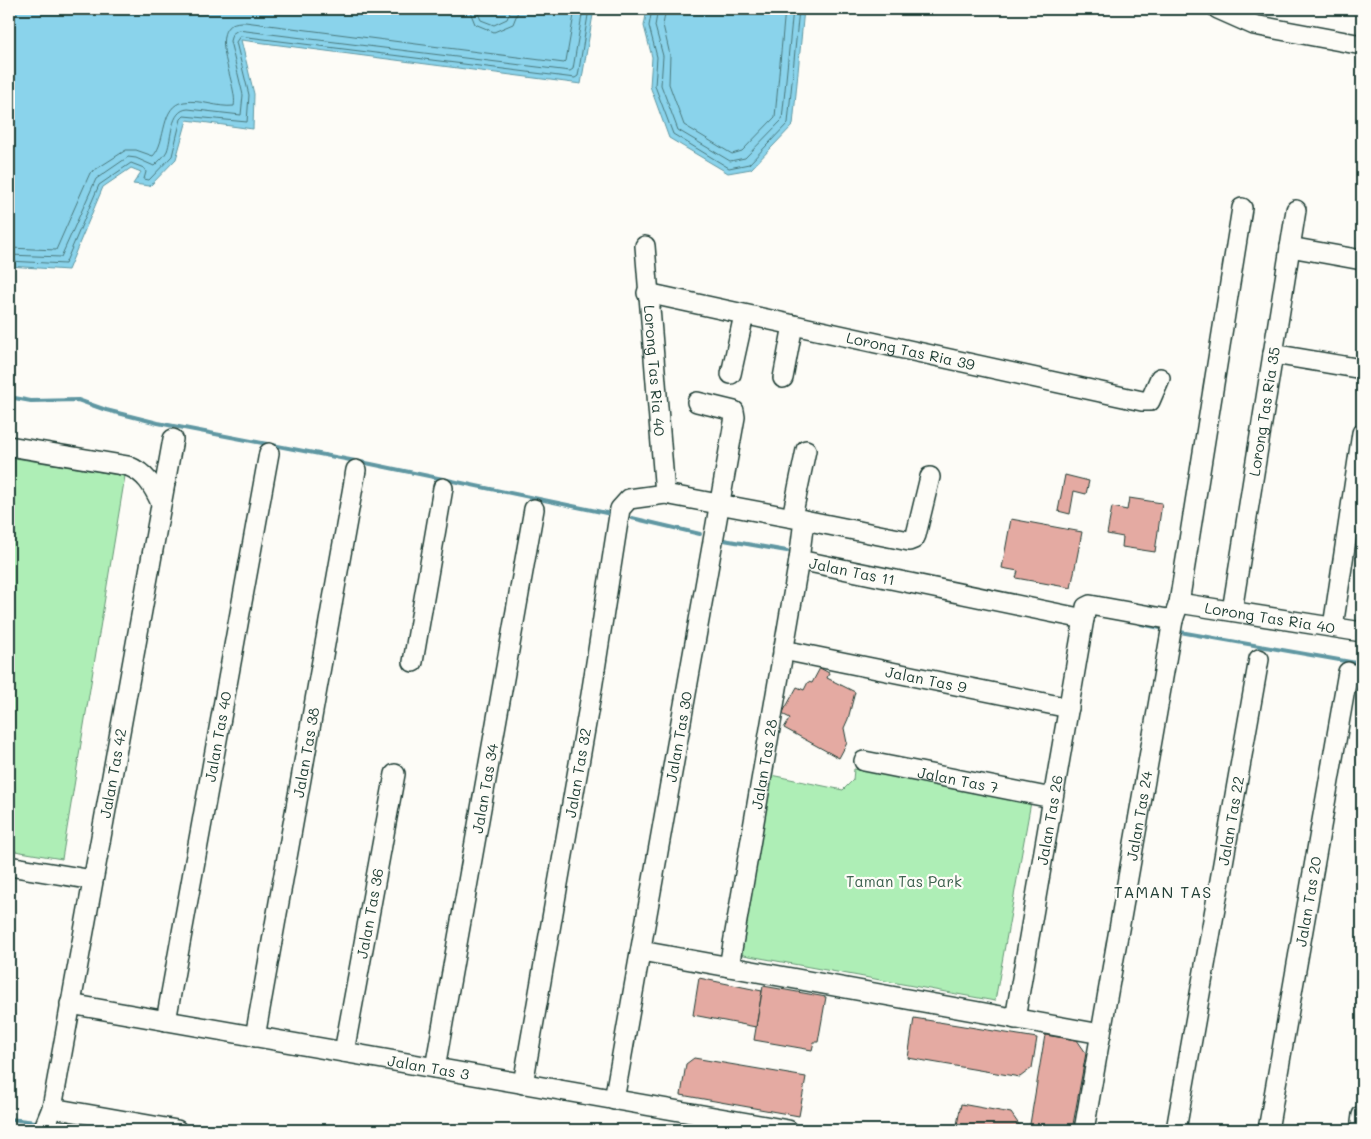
<svg xmlns="http://www.w3.org/2000/svg" width="1371" height="1139" font-family="Mali,sans-serif">
<style>
.green{fill:#aeeeb6;stroke:#669675}
.water{fill:#8ad3eb;stroke:#5f97a2}
.lines{fill:none;stroke-linecap:round;stroke-linejoin:round}
.shore{stroke:#4a797d;stroke-width:1}
.stream{stroke:#5f97a2;stroke-width:4}
.building{fill:#e4aaa2;stroke:#1f3d34}
.minor-casing{stroke:#1f3d34;stroke-width:22}
.minor{stroke:#fdfcf7;stroke-width:19}
.labels{text-anchor:middle;dominant-baseline:central;stroke-width:4.5;stroke-linejoin:round;paint-order:stroke}
.street-label{font-size:15px;fill:#1f3d34;stroke:#fdfcf7}
.park-label{font-size:15px;fill:#3c604e;stroke:#fdfcf7}
.neighbourhood-label{font-size:16px;letter-spacing:1px;fill:#1f3d34;stroke:#fdfcf7}
</style>
<rect width="100%" height="100%" fill="#fdfcf7"/>
<filter id="ink" filterUnits="userSpaceOnUse"><feTurbulence type="fractalNoise" baseFrequency=".02" numOctaves="2"/><feDisplacementMap in="SourceGraphic" scale="10" xChannelSelector="R" yChannelSelector="G"/><feConvolveMatrix kernelMatrix="1 2 1 2 8 2 1 2 1" color-interpolation-filters="sRGB"/></filter>
<g filter="url(#ink)">
<g class="green">
<polygon points="9,457 125,476 62,859 9,850"/>
<polygon points="854,769 1031,802 995,1001 733,953 766,774 843,790 853,780"/>
</g>
<g class="water">
<polygon points="9,9 483,9 494,14 504,9 594,9 581,84 241,40 254,94 253,129 187,120 176,159 150,186 133,184 141,172 131,168 103,187 68,270 9,266"/>
<polygon points="647,9 804,9 793,125 751,169 728,173 669,138 650,86 652,57 644,26"/>
</g>
<g class="lines">
<g class="shore">
<polyline points="469,9 475,24 494,32 513,24 519,9"/>
<polyline points="476,9 481,20 494,25 507,19 511,9"/>
<polyline points="652,9 649,26 657,57 655,86 673,134 729,168 749,164 788,123 799,9"/>
<polyline points="658,9 655,26 663,56 661,85 678,130 730,161 745,158 782,120 793,9"/>
<polyline points="666,9 663,25 670,55 669,84 684,125 732,154 742,151 775,117 785,9"/>
<path d="M9,248L56,250L90,173L126,150H136L153,156C167,142 160,105 184,102C200,99 218,108 234,106C239,84 201,20 245,22L564,63L566,61L575,9"/>
<path d="M9,255L61,257L96,179L128,157L136,158L154,166C158,162 164,157 167,151C172,138 170,110 188,109L241,115L243,95L230,41L232,34L238,30L570,71L573,69L583,9"/>
<polyline points="9,261 65,264 99,185 131,163 144,168 146,172 144,179 149,180 172,156 181,119 184,116 247,122 249,95 236,42 240,36 575,78 578,76 589,9"/>
</g>
<g class="stream">
<polyline points="9,397 31,401 78,400 106,410 158,423 371,464 611,514"/>
<polyline points="632,518 700,534"/>
<polyline points="718,539 787,551"/>
<polyline points="1141,624 1165,629"/>
<polyline points="1180,632 1362,664"/>
<polyline points="9,1119 36,1122"/>
<polyline points="57,1125 96,1130"/>
</g>
</g>
<g class="building">
<polygon points="1065,475 1089,481 1086,494 1074,491 1070,514 1058,511"/>
<polygon points="1129,498 1162,503 1155,552 1122,547 1123,537 1107,534 1112,507 1127,510"/>
<polygon points="1011,519 1082,532 1071,588 1016,578 1018,571 1002,568"/>
<polygon points="820,668 829,673 827,678 855,692 848,719 844,728 847,743 839,758 784,728 790,718 782,714 797,687 804,690 808,682 812,683"/>
<polygon points="699,978 762,991 756,1027 693,1015"/>
<polygon points="763,986 826,997 818,1042 814,1042 812,1050 754,1040"/>
<polygon points="914,1018 1037,1038 1032,1068 1020,1077 908,1058"/>
<polygon points="1045,1035 1077,1040 1086,1053 1072,1130 1029,1130"/>
<polygon points="694,1058 806,1077 799,1116 681,1095 686,1064"/>
<polygon points="961,1104 1011,1113 1020,1126 1019,1130 956,1130"/>
</g>
<g class="lines">
<g class="minor-casing">
<g id="minor">
<polyline points="1218,9 1254,25 1362,45"/>
<path id="s1" d="M645,246L665,494"/>
<polyline points="1290,247 1362,260"/>
<path id="s2" d="M647,293L1142,401H1150L1160,378"/>
<polyline points="1273,354 1362,369"/>
<polyline points="731,374 744,315"/>
<polyline points="783,378 793,325"/>
<path d="M9,446L128,466C146,473 153,486 161,503"/>
<polyline points="792,517 806,450"/>
<polyline points="804,520 909,541 914,539 916,535 930,477"/>
<path id="s3" d="M1179,603L1362,632"/>
<path id="s4" d="M1232,611L1296,210"/>
<polyline points="1333,627 1362,433"/>
<path id="s5" d="M783,650L1069,708"/>
<polyline points="413,662 443,488"/>
<path id="s6" d="M864,761L1052,798"/>
<polyline points="9,866 93,880"/>
<polyline points="641,951 1101,1034"/>
<path id="s7" d="M729,967L799,560"/>
<path id="s8" d="M70,1004L788,1130"/>
<path id="s9" d="M1015,1019L1086,607L1090,605L1173,620L1179,603L1242,208"/>
<path id="s10" d="M166,1021L269,453"/>
<path id="s11" d="M255,1037L356,470"/>
<path id="s12" d="M344,1052L395,774"/>
<path id="s13" d="M435,1068L534,509"/>
<path id="s14" d="M523,1084L591,695L620,509L629,499L665,494L804,520L799,560L1084,619"/>
<path id="s15" d="M614,1100L735,417L734,411L697,402"/>
<polyline points="52,1108 177,1130"/>
<path id="s16" d="M43,1130L52,1108L173,439"/>
<path id="s17" d="M1084,1130L1173,620"/>
<path id="s18" d="M1176,1130L1259,659"/>
<path id="s19" d="M1268,1130L1348,672"/>
<polyline points="1360,1130 1362,1115"/>
</g>
</g>
<use href="#minor" class="minor"/>
</g>
</g>
<g class="labels">
<g class="street-label">
<text stroke="none"><textPath href="#s2" startOffset="270">Lorong Tas Ria 39</textPath></text>
<text stroke="none"><textPath href="#s1" startOffset="125">Lorong Tas Ria 40</textPath></text>
<text stroke="none"><textPath href="#s4" startOffset="202">Lorong Tas Ria 35</textPath></text>
<text stroke="none"><textPath href="#s14" startOffset="869">Jalan Tas 11</textPath></text>
<text stroke="none"><textPath href="#s3" startOffset="92">Lorong Tas Ria 40</textPath></text>
<text stroke="none"><textPath href="#s5" startOffset="146">Jalan Tas 9</textPath></text>
<text stroke="none"><textPath href="#s15" startOffset="369">Jalan Tas 30</textPath></text>
<text stroke="none"><textPath href="#s10" startOffset="289">Jalan Tas 40</textPath></text>
<text stroke="none"><textPath href="#s11" startOffset="289">Jalan Tas 38</textPath></text>
<text stroke="none"><textPath href="#s7" startOffset="206">Jalan Tas 28</textPath></text>
<text stroke="none"><textPath href="#s14" startOffset="316">Jalan Tas 32</textPath></text>
<text stroke="none"><textPath href="#s16" startOffset="364">Jalan Tas 42</textPath></text>
<text stroke="none"><textPath href="#s6" startOffset="96">Jalan Tas 7</textPath></text>
<text stroke="none"><textPath href="#s13" startOffset="284">Jalan Tas 34</textPath></text>
<text stroke="none"><textPath href="#s17" startOffset="319">Jalan Tas 24</textPath></text>
<text stroke="none"><textPath href="#s9" startOffset="202">Jalan Tas 26</textPath></text>
<text stroke="none"><textPath href="#s18" startOffset="314">Jalan Tas 22</textPath></text>
<text stroke="none"><textPath href="#s19" startOffset="232">Jalan Tas 20</textPath></text>
<text stroke="none"><textPath href="#s12" startOffset="141">Jalan Tas 36</textPath></text>
<text stroke="none"><textPath href="#s8" startOffset="364">Jalan Tas 3</textPath></text>
</g>
<g class="park-label">
<text x="904" y="881">Taman Tas Park</text>
</g>
<g class="neighbourhood-label">
<text x="1163" y="891">TAMAN TAS</text>
</g>
</g>
<rect width="1371" height="1139" fill="none" stroke="#fdfcf7" stroke-width="30"/>
<rect x="15" y="15" width="1341" height="1109" fill="none" stroke="#1f3d34" stroke-width="2" filter="url(#ink)"/>
</svg>
